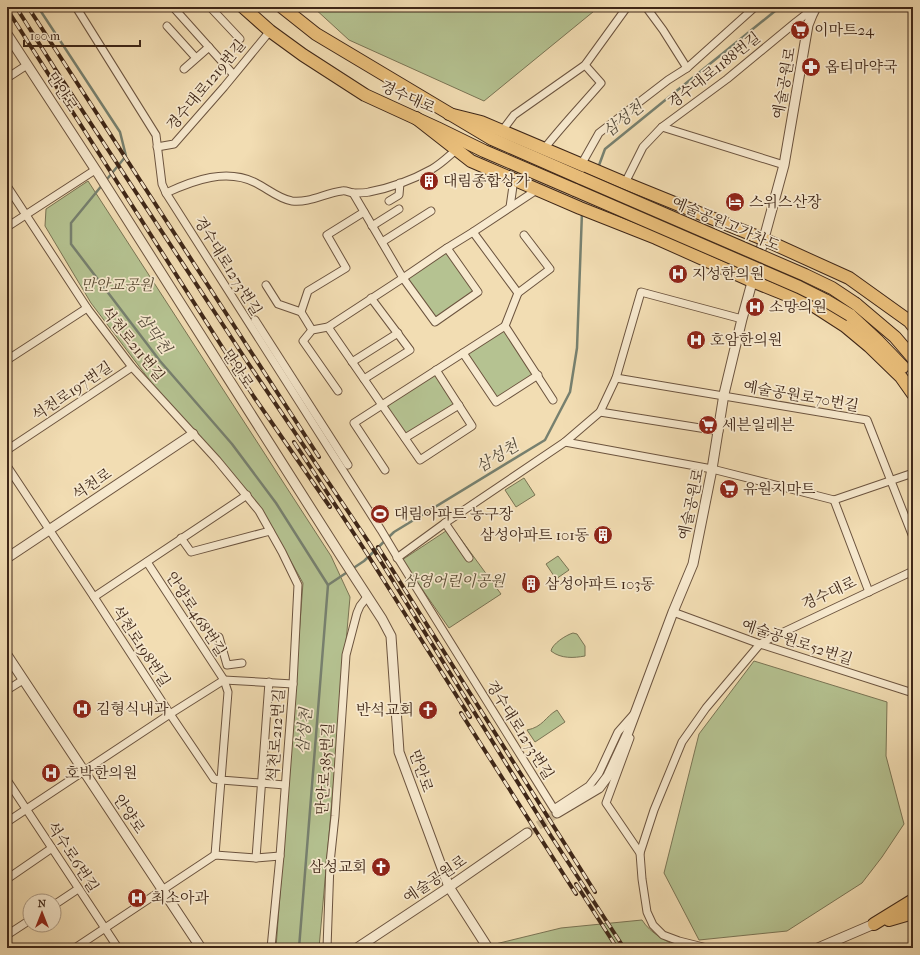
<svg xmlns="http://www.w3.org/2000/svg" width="920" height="955" font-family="'IM FELL French Canon','Noto Serif KR',serif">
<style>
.green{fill:#b5c291;stroke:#7a7454}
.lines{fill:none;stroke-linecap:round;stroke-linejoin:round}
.stream{stroke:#77806f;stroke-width:2.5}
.tertiary-tunnel{stroke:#ceb994;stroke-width:9;stroke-dasharray:9 4.5;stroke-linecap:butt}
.minor-casing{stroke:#6c543f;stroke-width:9}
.tertiary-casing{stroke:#6c543f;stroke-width:11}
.primary-casing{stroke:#3f2718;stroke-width:14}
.minor{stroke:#f7e9ce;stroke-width:7}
.tertiary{stroke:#f7e9ce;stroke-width:9}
.primary{stroke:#e9be7a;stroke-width:12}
.rail-casing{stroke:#3f2718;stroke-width:4}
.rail{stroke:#f7e9ce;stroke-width:2.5;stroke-dasharray:8;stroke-linecap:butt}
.primary-bridge-casing{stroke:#3f2718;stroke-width:14;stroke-linecap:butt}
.primary-bridge{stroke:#e9be7a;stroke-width:12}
.labels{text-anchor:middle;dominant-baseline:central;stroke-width:3.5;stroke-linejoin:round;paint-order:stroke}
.poi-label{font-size:15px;fill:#3f2718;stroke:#f7e9ce;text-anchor:start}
.street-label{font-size:15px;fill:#3f2718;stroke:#f7e9ce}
.park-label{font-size:15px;font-style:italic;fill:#5c4e36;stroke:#f7e9ce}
.water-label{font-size:16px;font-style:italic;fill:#564c3c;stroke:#f7e9ce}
</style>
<rect width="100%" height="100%" fill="#f2ddb3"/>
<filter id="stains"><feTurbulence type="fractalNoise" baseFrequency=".005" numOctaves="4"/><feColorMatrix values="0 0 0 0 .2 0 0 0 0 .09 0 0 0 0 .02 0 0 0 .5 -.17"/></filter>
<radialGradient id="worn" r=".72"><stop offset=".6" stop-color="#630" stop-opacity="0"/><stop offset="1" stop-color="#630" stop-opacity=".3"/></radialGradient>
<g class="green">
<polygon points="313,7 599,7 484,101 349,40"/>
<polygon points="88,181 331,556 350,597 319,948 276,948 303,583 273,529 250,494 154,386 91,303 45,226 46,209"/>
<polygon points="447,248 478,292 435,322 403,278"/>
<polygon points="505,326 538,375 496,402 463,353"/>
<polygon points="436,370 459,405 405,438 382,405"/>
<polygon points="524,478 535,495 516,507 505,490"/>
<polygon points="452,527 501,594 449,628 402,560"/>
<polygon points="558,556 569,570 556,579 546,564"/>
<path d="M573,633L577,634L585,646V656C574,658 561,659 551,651C552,644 566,635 573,633Z"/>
<polygon points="754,661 887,702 886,756 904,824 882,857 862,883 787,931 699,940 664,873 699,734"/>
<path d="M557,710L565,722L535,742L527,730C543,727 545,717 557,710Z"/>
<path d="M642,920C651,934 665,940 680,948H479L561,928Z"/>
</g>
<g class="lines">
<g class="stream">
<polyline points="38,7 120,132 126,156 71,223 71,244 160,361 232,444 276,503 328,585"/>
<polyline points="598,168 605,149 780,7"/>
<polyline points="299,948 328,585 364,561 394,532 545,440 570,392 577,348 582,212"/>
</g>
<polyline class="tertiary-tunnel" points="527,833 557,813"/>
<g class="minor-casing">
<g id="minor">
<polyline points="76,7 156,135 162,184 166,193 381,530 396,555 554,809 589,786 599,773 618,732 633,715"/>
<polyline points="173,7 233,74"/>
<polyline points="210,7 240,39"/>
<polyline points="646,7 663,30 687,68"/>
<polyline points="167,26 196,58"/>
<polyline points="184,69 209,47"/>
<polyline points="7,78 27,65"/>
<polyline points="662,127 784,165"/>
<polyline points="502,131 514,115 585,65 627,7"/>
<polyline points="157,147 174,144 224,87 270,31"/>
<path d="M544,149C562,126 582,105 601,83L585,65"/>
<polyline points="581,165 599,133 668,80 687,68 755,7"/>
<polyline points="625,183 643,147 662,127 727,79 796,22 814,8"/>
<polyline points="7,186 87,308 132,367 217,460 259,511 282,552 298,585 293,684 280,856 271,948"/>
<path d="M166,193C194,180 227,168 256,183C268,189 279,199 292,201C310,203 325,193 342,191C346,190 350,193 354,193C359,193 365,193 369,192C390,188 414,179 432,169C441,164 449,156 456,150"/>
<polyline points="353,193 403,278 435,322 478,292 447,248"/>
<polyline points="389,201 399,195 400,183"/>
<polyline points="510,207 514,179"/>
<polyline points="372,226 399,209"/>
<polyline points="7,227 95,170"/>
<polyline points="473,232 518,293 505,326 553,400"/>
<polyline points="382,242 431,211"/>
<polyline points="266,285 278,304 301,312 312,330"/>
<polyline points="518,293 550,269 524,235"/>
<polyline points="301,312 308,291 346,268 327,235 364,212"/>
<polyline points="255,320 348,465"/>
<polyline points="328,327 420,460 472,426 436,370"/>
<polyline points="463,353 496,402 538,375"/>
<polyline points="7,360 87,308"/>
<polyline points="352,362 398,333"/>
<polyline points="616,378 867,420 913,537"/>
<polyline points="364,379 410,350 371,298"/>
<polyline points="338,391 303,341 312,330 328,327 403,278 447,248 473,232 538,189"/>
<polyline points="600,412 719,431"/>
<polyline points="405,438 459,405"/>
<polyline points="565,442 712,469 834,500 913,473"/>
<polyline points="7,450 132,367"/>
<polyline points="7,466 94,597 170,714 214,779 221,780 215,855"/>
<polyline points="385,470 354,423 505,326"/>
<polyline points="834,500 869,592"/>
<polyline points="445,523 469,558"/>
<polyline points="181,538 191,552 270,531"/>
<polyline points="397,558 445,523 565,442 600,412 616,378 641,292 742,319"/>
<polyline points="147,562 224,680 228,692 221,780 285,785"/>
<polyline points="94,597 247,495"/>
<polyline points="673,612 760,644 913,693"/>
<polyline points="219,637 227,665 242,663"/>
<polyline points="7,690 23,680"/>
<polyline points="630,738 606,803 640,853 642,879 647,912 653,925 663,935 679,941 707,948"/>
<polyline points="7,780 118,948"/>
<polyline points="7,822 170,714 224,680 293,684"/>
<polyline points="640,853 654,810 682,742 706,708 760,644 771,638 913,571"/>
<polyline points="256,858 269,682"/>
<polyline points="7,879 52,848"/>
<polyline points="54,905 78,889"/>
<polyline points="7,935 30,920"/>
<polyline points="75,948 215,855 256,858 280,856"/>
<polyline points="327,948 330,863 335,816 346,655 357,613 360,606 367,597"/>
</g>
</g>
<g class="tertiary-casing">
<g id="tertiary">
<polyline points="7,34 99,175 341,556 382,619 391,636 399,752 449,887 488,948"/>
<polyline points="7,558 193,434"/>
<polyline points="7,655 201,948"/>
<polyline points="557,813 599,788 608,776 627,735 673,612 693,564 712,469 724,394 742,319 784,165 808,25 812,15 816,7"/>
<polyline points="357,948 449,887 527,833"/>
<polyline points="818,948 874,924"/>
</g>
</g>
<g class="primary-casing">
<g id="primary">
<polyline points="243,7 270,31 303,55 365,95 437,128 484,151 575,190"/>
<polyline points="282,7 316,34 492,139 581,178"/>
<polyline points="449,114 481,122 625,183 763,239 849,278 909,321 913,326"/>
<polyline points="416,118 471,161 580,208 656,238 752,281 814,306 845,326 869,346 901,377 913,394"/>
<polyline points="856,304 895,337 913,358"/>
<polyline points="850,315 878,341 903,367"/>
<polyline points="889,920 913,913"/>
<polyline points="874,924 913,900"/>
</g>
</g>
<use href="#minor" class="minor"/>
<use href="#tertiary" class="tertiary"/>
<use href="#primary" class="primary"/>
<g class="rail-casing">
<g id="rail">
<polyline points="16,7 59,75 248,363 370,544 551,836 624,948"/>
<polyline points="28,7 319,457"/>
<polyline points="7,9 254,397 330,507"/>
<polyline points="294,442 364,549 470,717"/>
<polyline points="378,547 595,892"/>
<polyline points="461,713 576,894"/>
<polyline points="576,884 617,948"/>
</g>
</g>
<use href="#rail" class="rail"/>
<g class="primary-bridge-casing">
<g id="primary-bridge">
<polyline points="581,178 805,275 832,288 856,304"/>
<polyline points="575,190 799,287 825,300 850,315"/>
</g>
</g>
<use href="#primary-bridge" class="primary-bridge"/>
</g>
<defs>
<g id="supermarket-disc" transform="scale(1)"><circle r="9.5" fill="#8f2418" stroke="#f7e9ce"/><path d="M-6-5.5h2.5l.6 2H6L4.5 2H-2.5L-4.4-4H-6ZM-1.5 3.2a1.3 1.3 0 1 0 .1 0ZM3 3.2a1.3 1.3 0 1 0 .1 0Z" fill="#fff"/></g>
<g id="pharmacy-disc" transform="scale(1)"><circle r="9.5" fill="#8f2418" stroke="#f7e9ce"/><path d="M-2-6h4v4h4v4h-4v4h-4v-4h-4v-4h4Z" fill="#fff"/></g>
<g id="building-disc" transform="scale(1)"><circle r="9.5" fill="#8f2418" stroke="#f7e9ce"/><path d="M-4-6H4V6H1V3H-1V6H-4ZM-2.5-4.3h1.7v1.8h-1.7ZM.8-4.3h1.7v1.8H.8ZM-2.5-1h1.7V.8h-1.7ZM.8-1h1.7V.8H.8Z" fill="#fff"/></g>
<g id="hotel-disc" transform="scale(1)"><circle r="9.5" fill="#8f2418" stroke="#f7e9ce"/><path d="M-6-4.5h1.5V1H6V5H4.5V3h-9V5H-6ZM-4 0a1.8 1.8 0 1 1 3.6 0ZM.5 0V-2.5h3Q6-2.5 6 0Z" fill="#fff"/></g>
<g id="hospital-disc" transform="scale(1)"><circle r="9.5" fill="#8f2418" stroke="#f7e9ce"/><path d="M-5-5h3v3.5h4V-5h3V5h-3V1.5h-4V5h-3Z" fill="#fff"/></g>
<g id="stadium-disc" transform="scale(1)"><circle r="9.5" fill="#8f2418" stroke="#f7e9ce"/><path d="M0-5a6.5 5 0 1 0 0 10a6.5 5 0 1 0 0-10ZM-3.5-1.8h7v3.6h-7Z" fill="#fff"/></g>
<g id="church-disc" transform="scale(1)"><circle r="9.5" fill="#8f2418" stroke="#f7e9ce"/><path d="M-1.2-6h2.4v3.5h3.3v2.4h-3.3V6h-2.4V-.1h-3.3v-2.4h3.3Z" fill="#fff"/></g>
</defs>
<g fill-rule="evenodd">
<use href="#supermarket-disc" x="800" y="30"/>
<use href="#pharmacy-disc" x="811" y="67"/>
<use href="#building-disc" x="429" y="181"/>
<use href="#hotel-disc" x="735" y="202"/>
<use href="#hospital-disc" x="678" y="274"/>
<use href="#hospital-disc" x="755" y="307"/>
<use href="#hospital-disc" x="696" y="340"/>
<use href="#supermarket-disc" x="708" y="425"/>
<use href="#supermarket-disc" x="729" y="489"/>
<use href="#stadium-disc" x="380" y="514"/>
<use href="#building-disc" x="603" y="535"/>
<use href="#building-disc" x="531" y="584"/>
<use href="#hospital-disc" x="82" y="709"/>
<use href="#church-disc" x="428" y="710"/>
<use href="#hospital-disc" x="51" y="773"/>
<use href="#church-disc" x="381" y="867"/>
<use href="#hospital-disc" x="137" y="898"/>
</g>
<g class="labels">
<g class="poi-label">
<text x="814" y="30">이마트24</text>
<text x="825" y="67">옵티마약국</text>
<text x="443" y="181">대림종합상가</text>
<text x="749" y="202">스위스산장</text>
<text x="692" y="274">지성한의원</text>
<text x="769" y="307">소망의원</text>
<text x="710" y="340">호암한의원</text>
<text x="722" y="425">세븐일레븐</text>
<text x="743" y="489">유원지마트</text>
<text x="394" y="514">대림아파트 농구장</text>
<text x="589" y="535" text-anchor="end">삼성아파트 101동</text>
<text x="545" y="584">삼성아파트 103동</text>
<text x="96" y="709">김형식내과</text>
<text x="414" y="710" text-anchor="end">반석교회</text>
<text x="65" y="773">호박한의원</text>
<text x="367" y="867" text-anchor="end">삼성교회</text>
<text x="151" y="898">최소아과</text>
</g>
<g class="street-label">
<text transform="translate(714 70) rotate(-38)">경수대로1188번길</text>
<text transform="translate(784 83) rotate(-80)">예술공원로</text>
<text transform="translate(206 85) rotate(-50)">경수대로1219번길</text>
<text transform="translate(62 92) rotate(57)">만안로</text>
<text transform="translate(408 97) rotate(24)">경수대로</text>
<text transform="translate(726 224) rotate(23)">예술공원고가차도</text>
<text transform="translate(228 266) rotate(58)">경수대로1273번길</text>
<text transform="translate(133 344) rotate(51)">석천로211번길</text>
<text transform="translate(238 369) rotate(57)">만안로</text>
<text transform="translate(72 391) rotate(-34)">석천로197번길</text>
<text transform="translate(801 396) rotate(10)">예술공원로70번길</text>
<text transform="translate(92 484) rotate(-34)">석천로</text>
<text transform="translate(691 504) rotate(-78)">예술공원로</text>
<text transform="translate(829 593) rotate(-25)">경수대로</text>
<text transform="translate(196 614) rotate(57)">안양로468번길</text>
<text transform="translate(797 642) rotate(18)">예술공원로52번길</text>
<text transform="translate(141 646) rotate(57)">석천로198번길</text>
<text transform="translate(520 730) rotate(58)">경수대로1273번길</text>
<text transform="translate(276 735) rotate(-86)">석천로212번길</text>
<text transform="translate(325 769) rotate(-86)">만안로385번길</text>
<text transform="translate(421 771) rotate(71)">만안로</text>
<text transform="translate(129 814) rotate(56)">안양로</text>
<text transform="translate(73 857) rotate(57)">석수로6번길</text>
<text transform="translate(435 879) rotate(-34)">예술공원로</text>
</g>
<g class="park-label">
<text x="117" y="285">만안교공원</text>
<text x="454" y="581">삼영어린이공원</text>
</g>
<g class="water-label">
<text transform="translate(623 119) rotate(-39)">삼성천</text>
<text transform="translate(154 333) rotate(53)">삼막천</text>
<text transform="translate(497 456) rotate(-31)">삼성천</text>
<text transform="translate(304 731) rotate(-85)">삼성천</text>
</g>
</g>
<rect width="920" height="955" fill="none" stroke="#f2ddb3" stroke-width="24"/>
<rect x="8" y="8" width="904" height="939" fill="none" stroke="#3f2718" stroke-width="2"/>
<rect x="12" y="12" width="896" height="931" fill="none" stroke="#3f2718"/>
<g transform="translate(42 913)"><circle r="19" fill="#f7e9ce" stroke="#ad9b85"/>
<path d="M0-3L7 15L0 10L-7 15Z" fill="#8f2418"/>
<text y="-6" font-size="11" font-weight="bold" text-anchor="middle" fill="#3f2718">N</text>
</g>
<path d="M24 40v6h116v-6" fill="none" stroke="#3f2718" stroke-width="2"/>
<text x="30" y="40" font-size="12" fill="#3f2718" stroke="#f7e9ce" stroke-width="3" paint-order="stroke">100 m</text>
<rect width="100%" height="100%" filter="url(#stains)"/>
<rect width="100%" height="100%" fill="url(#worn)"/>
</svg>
